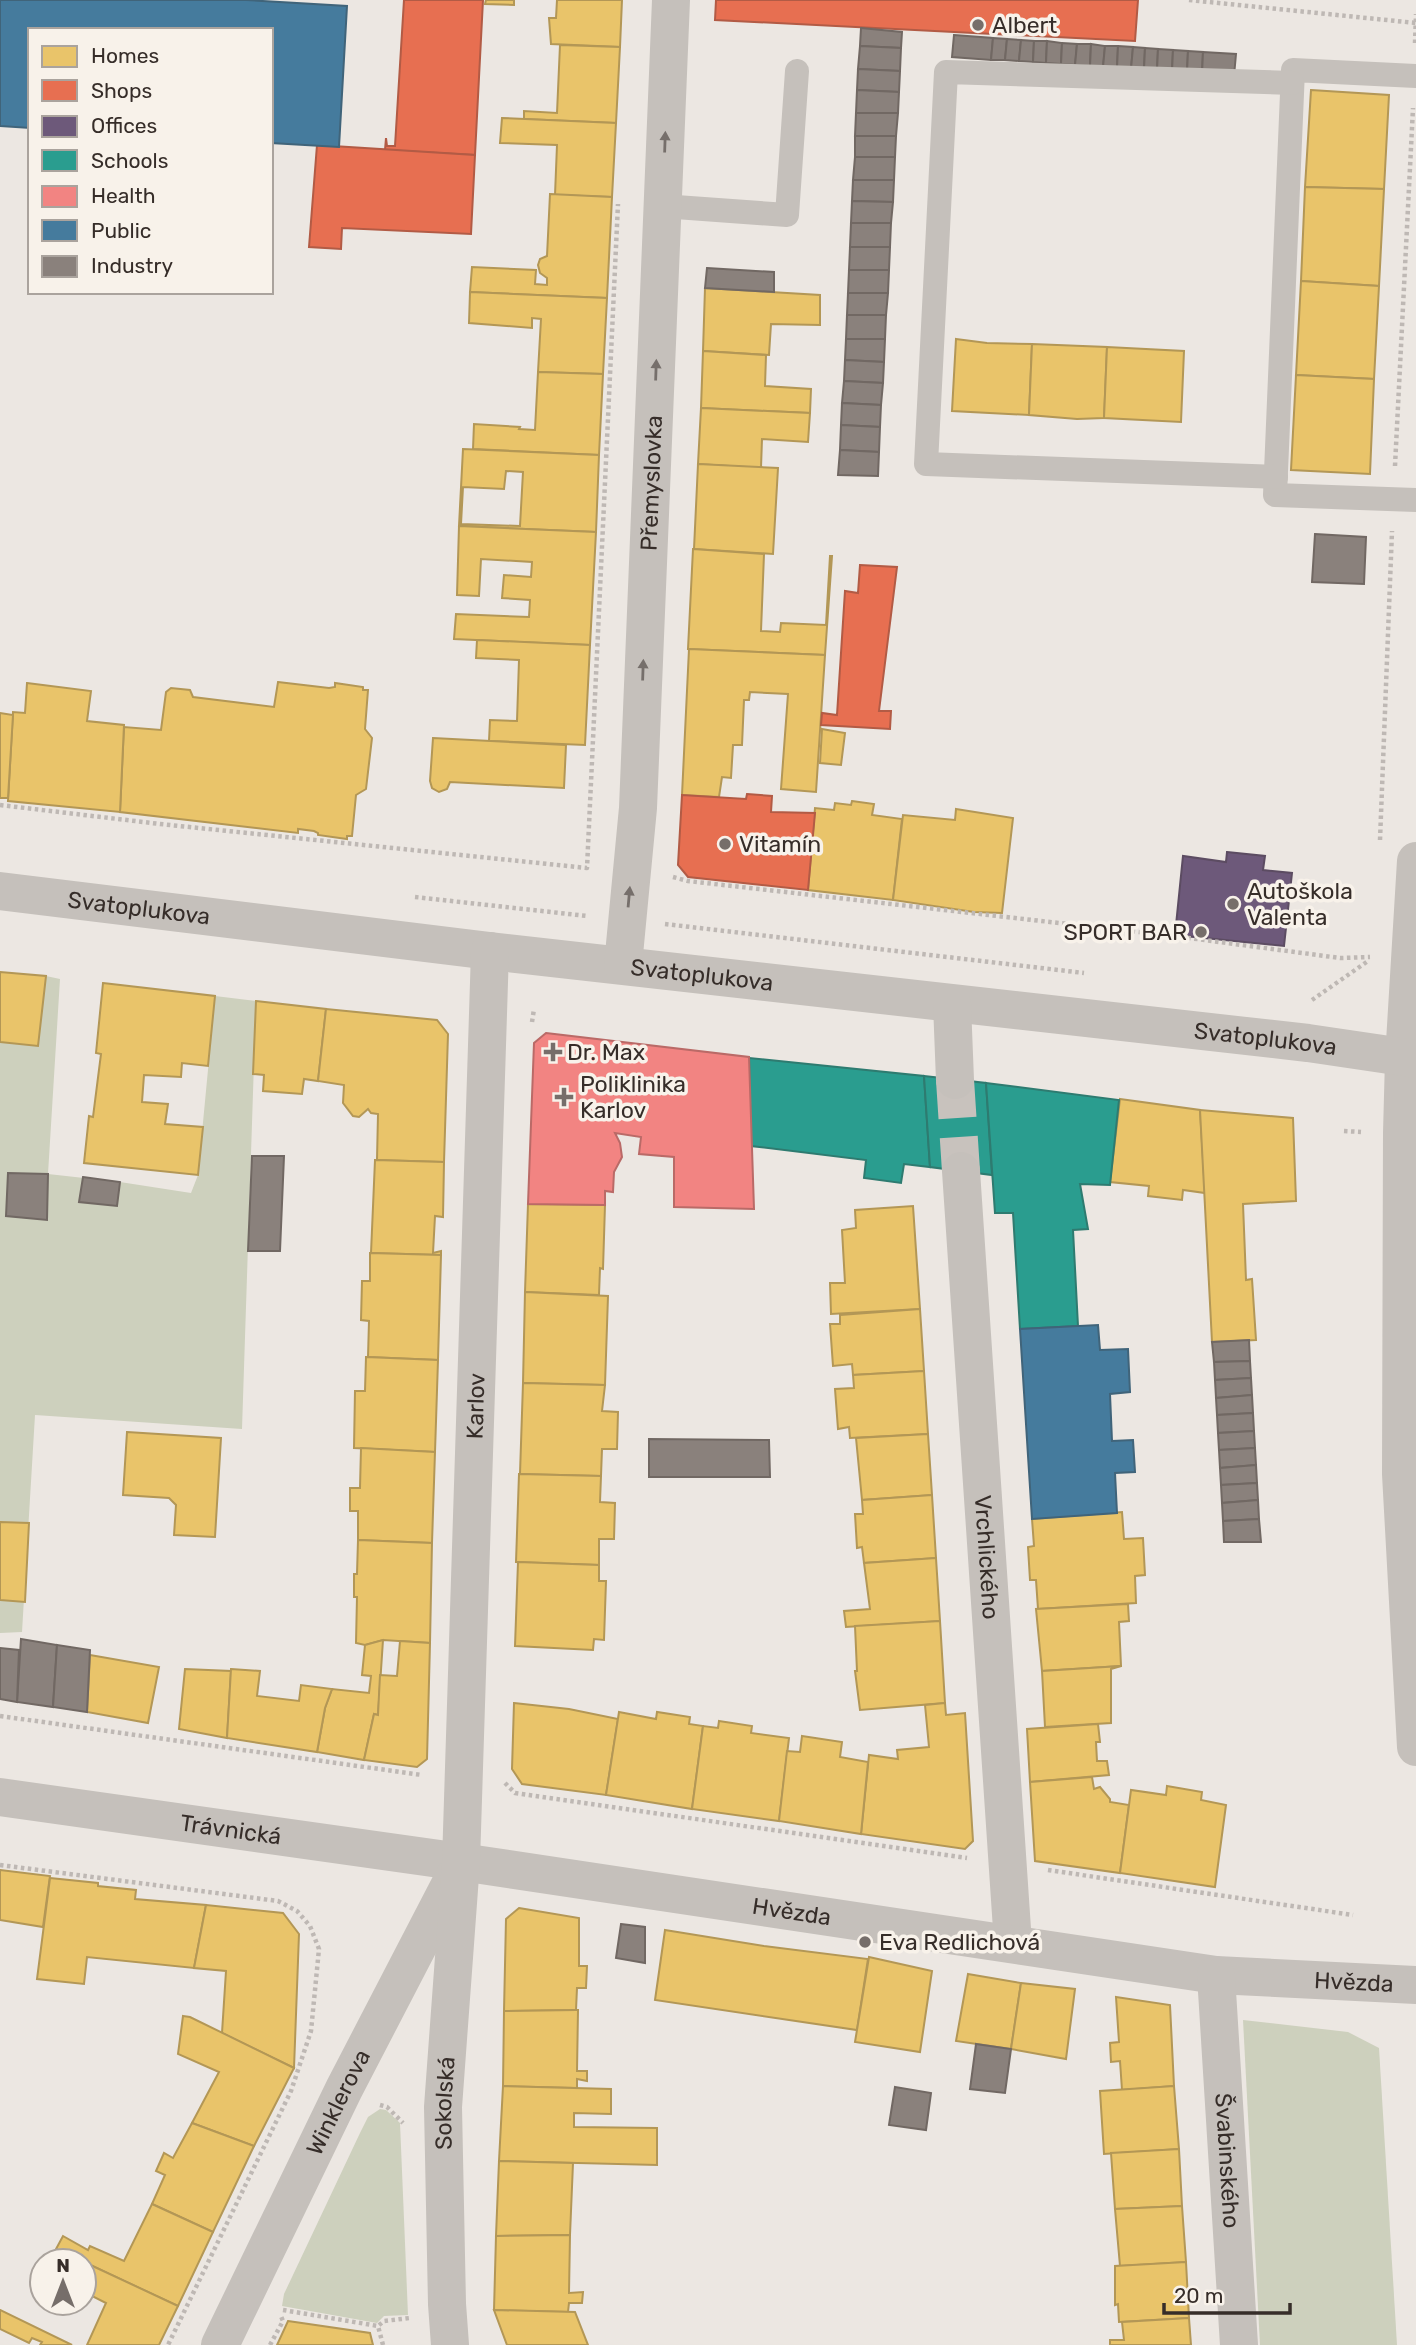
<svg xmlns="http://www.w3.org/2000/svg" width="1416" height="2345" font-family="Rubik,sans-serif">
<style>
.green{fill:#cdd0bd}
.homes{fill:#e9c46a;stroke:#b39756;stroke-width:2;fill-rule:evenodd}
.shops{fill:#e76f51;stroke:#b25b45;stroke-width:2}
.offices{fill:#6d597a;stroke:#5c4c62;stroke-width:2}
.schools{fill:#2a9d8f;stroke:#2e7b70;stroke-width:2}
.health{fill:#f28482;stroke:#ba6a67;stroke-width:2}
.public{fill:#457b9d;stroke:#40647a;stroke-width:2}
.industry{fill:#8a817c;stroke:#716863;stroke-width:2}
.lines{fill:none;stroke-linecap:round;stroke-linejoin:round}
.street-tunnel{stroke:#c8c2bd;stroke-width:38;stroke-dasharray:38 19;stroke-linecap:butt}
.path{stroke:#beb8b4;stroke-width:4.5;stroke-dasharray:3.5 3.5;stroke-linecap:butt}
.lane{stroke:#c5c0bb;stroke-width:24}
.street{stroke:#c5c0bb;stroke-width:38}
.oneway{fill:#766f6b}
.poi-dot{fill:#766e6a;stroke:#f8f2ea;stroke-width:2.5}
.labels{text-anchor:middle;dominant-baseline:central;stroke-width:7;stroke-linejoin:round;paint-order:stroke}
.poi-label{font-size:23px;fill:#362d29;stroke:#f8f2ea;text-anchor:start}
.street-label{font-size:23px;fill:#362d29;stroke:#f8f2ea}
</style>
<rect width="100%" height="100%" fill="#ece7e2"/>
<g class="green">
<polygon points="46,976 60,979 48,1174 120,1182 191,1193 198,1175 215,996 256,1001 242,1429 35,1415 22,1632 0,1633 0,1042 38,1046"/>
<polygon points="1243,2020 1348,2032 1379,2048 1397,2345 1260,2345"/>
<polygon points="380,2109 386,2110 400,2123 408,2315 384,2316 377,2323 282,2306 284,2294 360,2133 368,2117"/>
</g>
<g class="homes">
<polygon points="486,0 514,0 514,5 485,4"/>
<polygon points="557,0 622,0 620,47 551,44 549,18 556,18"/>
<polygon points="560,45 620,47 616,123 524,119 524,111 557,113"/>
<polygon points="1311,90 1389,95 1384,189 1305,187"/>
<polygon points="502,118 616,123 612,197 555,195 557,145 500,143"/>
<polygon points="1305,187 1384,189 1379,286 1301,281"/>
<polygon points="550,194 612,197 607,298 470,292 472,267 536,270 535,284 547,285 547,278 540,273 538,265 540,259 547,256"/>
<polygon points="1301,281 1379,286 1374,379 1296,375"/>
<polygon points="705,288 820,295 820,325 771,324 769,355 703,351"/>
<polygon points="470,292 607,298 603,374 538,372 541,319 532,318 532,328 469,323"/>
<polygon points="956,339 987,343 1032,344 1029,415 952,411"/>
<polygon points="1032,344 1107,347 1104,418 1077,419 1029,415"/>
<polygon points="1107,347 1184,351 1181,422 1104,418"/>
<polygon points="703,351 766,355 765,386 811,389 810,413 701,408"/>
<polygon points="538,372 603,374 599,455 473,449 474,424 520,427 519,429 535,430"/>
<polygon points="1296,375 1374,379 1370,474 1291,470"/>
<polygon points="701,408 810,413 808,442 762,439 761,468 698,464"/>
<path d="M463,449L599,455L596,532L459,526ZM506,471L523,472L520,526L461,524L463,487L504,489Z"/>
<polygon points="698,464 778,468 773,554 694,549"/>
<polygon points="459,526 596,532 590,645 454,639 456,614 529,617 530,600 502,598 504,575 531,577 532,562 481,559 479,596 457,595"/>
<polygon points="693,549 764,554 761,631 780,632 781,623 826,625 830,556 832,556 825,655 688,649"/>
<polygon points="477,640 590,645 585,745 489,741 490,720 517,721 519,660 476,658"/>
<polygon points="689,649 825,655 816,792 781,789 788,694 750,692 749,700 744,700 742,745 733,745 731,778 722,777 719,797 682,795"/>
<polygon points="278,682 329,688 335,687 335,683 363,687 363,690 368,690 365,729 372,738 366,789 356,795 352,836 347,836 347,839 318,835 318,833 314,831 298,829 298,833 120,812 124,727 161,730 166,692 171,688 190,690 193,697 274,707"/>
<polygon points="27,683 91,691 87,721 124,725 120,812 8,801 13,712 25,713"/>
<polygon points="0,713 13,715 8,798 0,798"/>
<polygon points="822,729 845,733 841,765 820,763"/>
<polygon points="433,738 566,745 564,788 450,782 447,789 439,792 432,788 430,781"/>
<polygon points="852,801 874,804 872,815 902,819 893,900 808,890 815,808 834,810 835,803 851,805"/>
<polygon points="956,809 1013,818 1002,913 974,912 893,900 903,815 955,820"/>
<polygon points="0,972 46,976 38,1046 0,1042"/>
<polygon points="103,983 215,996 208,1066 182,1063 181,1077 144,1075 142,1102 168,1104 165,1124 203,1127 198,1175 84,1163 89,1116 93,1117 101,1054 96,1053"/>
<polygon points="256,1001 326,1009 318,1081 304,1079 302,1094 263,1091 264,1075 253,1074"/>
<polygon points="326,1009 437,1020 448,1034 444,1162 377,1160 378,1114 371,1113 368,1109 359,1117 353,1116 343,1103 344,1085 318,1081"/>
<polygon points="1120,1099 1200,1110 1205,1193 1183,1190 1182,1200 1148,1196 1149,1186 1110,1182"/>
<polygon points="1200,1110 1293,1118 1296,1201 1243,1204 1246,1280 1252,1279 1256,1340 1212,1342"/>
<polygon points="375,1160 444,1162 443,1217 435,1216 433,1253 441,1251 441,1255 371,1253"/>
<polygon points="528,1204 605,1205 603,1269 600,1268 599,1295 525,1292"/>
<polygon points="913,1206 920,1309 831,1314 830,1283 845,1283 842,1230 856,1228 855,1210"/>
<polygon points="370,1253 441,1255 438,1360 368,1357 369,1321 361,1320 362,1281 370,1281"/>
<polygon points="525,1292 608,1296 605,1385 523,1383"/>
<polygon points="920,1309 924,1371 853,1375 852,1364 833,1366 830,1324 840,1324 840,1315"/>
<polygon points="366,1357 438,1360 435,1452 354,1448 355,1391 365,1391"/>
<polygon points="924,1371 928,1434 850,1438 849,1427 838,1429 835,1389 854,1388 853,1375"/>
<polygon points="523,1383 605,1385 602,1411 618,1412 617,1449 602,1449 601,1476 520,1474"/>
<polygon points="127,1432 221,1438 215,1537 174,1535 176,1505 169,1498 123,1495"/>
<polygon points="928,1434 932,1495 862,1500 856,1438"/>
<polygon points="361,1448 435,1452 432,1543 358,1540 358,1511 350,1511 350,1488 360,1488"/>
<polygon points="519,1474 601,1476 600,1502 615,1503 614,1539 599,1539 599,1565 516,1562"/>
<polygon points="932,1495 936,1558 864,1563 862,1547 857,1548 855,1514 863,1514 862,1500"/>
<polygon points="1122,1512 1124,1539 1143,1538 1145,1575 1135,1576 1136,1603 1038,1609 1036,1580 1030,1580 1028,1547 1034,1546 1032,1519"/>
<polygon points="0,1522 29,1523 25,1602 0,1600"/>
<polygon points="358,1540 432,1543 430,1643 383,1640 365,1645 356,1643 357,1597 354,1597 354,1574 357,1574"/>
<polygon points="936,1558 940,1621 846,1627 844,1611 870,1609 864,1563"/>
<polygon points="518,1562 599,1565 599,1581 606,1581 604,1640 594,1639 593,1650 515,1646"/>
<polygon points="1128,1604 1129,1621 1119,1622 1121,1666 1042,1671 1036,1609"/>
<polygon points="940,1621 945,1703 860,1710 855,1671 857,1671 855,1626"/>
<polygon points="383,1640 378,1715 374,1714 364,1760 317,1752 325,1708 332,1689 369,1693 371,1676 362,1675 365,1645"/>
<polygon points="400,1641 430,1643 427,1759 417,1767 364,1760 374,1714 378,1715 380,1675 397,1676"/>
<polygon points="90,1655 159,1667 148,1723 87,1712"/>
<polygon points="1121,1666 1111,1669 1111,1723 1045,1727 1042,1671"/>
<polygon points="185,1669 231,1671 227,1738 179,1729"/>
<polygon points="231,1669 260,1671 257,1696 299,1701 301,1685 332,1689 325,1708 317,1752 227,1738"/>
<polygon points="514,1703 569,1709 618,1719 606,1795 522,1784 512,1769"/>
<polygon points="945,1703 946,1715 965,1713 973,1841 965,1849 861,1834 869,1755 898,1759 897,1750 929,1747 925,1705"/>
<polygon points="619,1712 656,1719 657,1712 690,1717 689,1724 703,1726 692,1809 606,1795"/>
<polygon points="719,1721 752,1726 751,1733 789,1738 779,1821 692,1809 703,1726 718,1728"/>
<polygon points="1098,1724 1100,1742 1096,1742 1097,1761 1107,1761 1109,1775 1030,1782 1027,1729"/>
<polygon points="802,1736 842,1742 840,1757 868,1762 861,1834 779,1821 787,1751 800,1752"/>
<polygon points="1092,1777 1094,1789 1100,1787 1110,1799 1110,1802 1129,1805 1120,1873 1035,1861 1030,1782"/>
<polygon points="1167,1786 1202,1792 1201,1800 1226,1805 1215,1887 1120,1873 1131,1790 1166,1795"/>
<polygon points="0,1870 50,1876 43,1927 0,1920"/>
<polygon points="50,1878 98,1883 98,1886 136,1890 135,1899 206,1905 194,1968 87,1957 84,1984 37,1979"/>
<polygon points="206,1905 283,1913 299,1934 294,2068 222,2033 226,1971 194,1968"/>
<polygon points="519,1908 579,1918 579,1966 587,1966 586,1988 577,1988 576,2010 504,2011 506,1919"/>
<polygon points="665,1930 764,1946 868,1959 857,2030 655,2000"/>
<polygon points="869,1957 932,1971 920,2052 855,2042"/>
<polygon points="968,1974 1021,1983 1011,2049 956,2041"/>
<polygon points="1021,1983 1075,1989 1066,2059 1011,2049"/>
<polygon points="1116,1997 1170,2005 1174,2086 1122,2090 1120,2061 1111,2062 1110,2043 1119,2042"/>
<polygon points="576,2010 578,2010 577,2071 587,2071 587,2081 577,2079 577,2088 503,2086 504,2011"/>
<polygon points="183,2016 190,2017 294,2068 254,2146 192,2123 219,2072 178,2054"/>
<polygon points="503,2086 611,2089 611,2114 574,2113 574,2127 657,2128 657,2165 499,2161"/>
<polygon points="1174,2086 1179,2149 1104,2154 1100,2091"/>
<polygon points="192,2123 254,2146 213,2232 152,2204 165,2175 156,2171 164,2153 173,2158"/>
<polygon points="1179,2149 1182,2206 1115,2209 1111,2153"/>
<polygon points="499,2161 573,2163 570,2235 496,2236"/>
<polygon points="152,2204 213,2232 178,2306 56,2249 63,2236 88,2250 90,2246 124,2261"/>
<polygon points="1182,2206 1186,2262 1120,2266 1115,2209"/>
<polygon points="570,2235 569,2293 583,2292 582,2303 569,2303 568,2312 494,2310 496,2236"/>
<polygon points="57,2250 82,2261 52,2261"/>
<polygon points="84,2262 178,2306 159,2345 87,2345 106,2303 84,2292"/>
<polygon points="1186,2262 1189,2318 1119,2322 1118,2304 1115,2305 1115,2266"/>
<polygon points="0,2310 72,2345 40,2345 42,2342 32,2338 29,2343 0,2329"/>
<polygon points="494,2310 575,2312 588,2345 507,2345"/>
<polygon points="1189,2318 1191,2345 1110,2345 1110,2340 1124,2340 1122,2322"/>
<polygon points="288,2321 370,2333 373,2345 277,2345"/>
</g>
<g class="shops">
<polygon points="404,0 483,0 475,155 385,150 386,138 387,146 395,146"/>
<polygon points="716,0 1138,0 1135,41 715,20"/>
<polygon points="317,145 475,155 471,234 342,228 341,249 309,247"/>
<polygon points="860,565 897,567 879,711 891,711 890,729 821,725 822,713 837,715 845,591 858,593"/>
<polygon points="747,794 772,796 771,812 815,813 808,890 688,877 678,865 682,795 746,799"/>
</g>
<polygon class="offices" points="1227,852 1265,856 1263,870 1292,873 1284,946 1175,935 1183,856 1226,862"/>
<g class="schools">
<polygon points="749,1058 924,1076 930,1167 904,1164 901,1183 864,1178 866,1160 751,1146"/>
<polygon points="924,1076 986,1083 992,1175 930,1167"/>
<polygon points="986,1083 1119,1100 1110,1185 1080,1184 1088,1229 1073,1230 1078,1326 1020,1329 1013,1213 995,1213"/>
</g>
<polygon class="health" points="546,1033 749,1057 754,1209 674,1207 674,1157 639,1154 641,1137 615,1133 620,1143 622,1157 614,1172 613,1192 605,1191 605,1205 528,1204 534,1043"/>
<g class="public">
<polygon points="0,0 246,0 347,6 339,147 271,143 271,30 30,30 30,128 0,126"/>
<polygon points="1098,1325 1100,1350 1128,1349 1130,1392 1110,1394 1112,1441 1133,1440 1135,1472 1115,1473 1117,1513 1032,1519 1020,1329"/>
</g>
<g class="industry">
<polygon points="861,28 902,32 901,48 860,46"/>
<polygon points="954,35 993,38 991,60 952,57"/>
<polygon points="993,38 1007,39 1005,60 991,60"/>
<polygon points="1007,39 1021,40 1019,61 1005,60"/>
<polygon points="1021,40 1034,41 1033,62 1019,61"/>
<polygon points="1034,41 1047,41 1046,63 1033,62"/>
<polygon points="1047,41 1062,43 1061,64 1046,63"/>
<polygon points="1062,43 1077,44 1075,65 1061,64"/>
<polygon points="1077,44 1091,44 1090,66 1075,65"/>
<polygon points="1091,44 1105,46 1103,67 1090,66"/>
<polygon points="860,46 901,48 900,71 858,69"/>
<polygon points="1105,46 1118,46 1117,68 1103,67"/>
<polygon points="1118,46 1133,47 1131,69 1117,68"/>
<polygon points="1133,47 1145,48 1144,69 1131,69"/>
<polygon points="1145,48 1158,49 1157,70 1144,69"/>
<polygon points="1158,49 1173,50 1172,71 1157,70"/>
<polygon points="1173,50 1188,51 1187,72 1172,71"/>
<polygon points="1188,51 1203,52 1202,74 1187,72"/>
<polygon points="1203,52 1236,54 1234,76 1202,74"/>
<polygon points="858,69 900,71 899,92 857,90"/>
<polygon points="857,90 899,92 898,113 856,113"/>
<polygon points="856,113 898,113 896,136 855,136"/>
<polygon points="855,136 896,136 895,157 855,157"/>
<polygon points="855,157 895,157 894,180 853,180"/>
<polygon points="853,180 894,180 893,202 852,201"/>
<polygon points="852,201 893,202 891,223 851,223"/>
<polygon points="851,223 891,223 890,247 850,247"/>
<polygon points="850,247 890,247 889,270 849,270"/>
<polygon points="707,268 774,272 774,292 705,288"/>
<polygon points="849,270 889,270 888,293 848,293"/>
<polygon points="848,293 888,293 886,315 847,315"/>
<polygon points="847,315 886,315 885,339 846,339"/>
<polygon points="846,339 885,339 884,362 845,360"/>
<polygon points="845,360 884,362 883,383 844,381"/>
<polygon points="844,381 883,383 881,405 842,403"/>
<polygon points="842,403 881,405 880,427 841,425"/>
<polygon points="841,425 880,427 879,452 840,450"/>
<polygon points="840,450 879,452 878,476 838,475"/>
<polygon points="1315,534 1366,537 1364,584 1312,582"/>
<polygon points="252,1156 284,1156 280,1251 248,1251"/>
<polygon points="8,1173 48,1174 47,1220 6,1216"/>
<polygon points="83,1177 120,1182 117,1206 79,1202"/>
<polygon points="1249,1340 1250,1361 1214,1362 1212,1342"/>
<polygon points="1250,1361 1251,1378 1215,1380 1214,1362"/>
<polygon points="1251,1378 1252,1395 1216,1398 1215,1380"/>
<polygon points="1252,1395 1253,1413 1217,1415 1216,1398"/>
<polygon points="1253,1413 1254,1431 1218,1433 1217,1415"/>
<polygon points="1254,1431 1255,1448 1219,1450 1218,1433"/>
<polygon points="649,1439 769,1440 770,1477 649,1477"/>
<polygon points="1255,1448 1256,1465 1220,1468 1219,1450"/>
<polygon points="1256,1465 1257,1483 1221,1485 1220,1468"/>
<polygon points="1257,1483 1258,1500 1222,1503 1221,1485"/>
<polygon points="1258,1500 1259,1519 1223,1521 1222,1503"/>
<polygon points="1259,1519 1261,1542 1224,1542 1223,1521"/>
<polygon points="21,1639 57,1645 53,1707 17,1702"/>
<polygon points="57,1645 90,1650 87,1712 53,1707"/>
<polygon points="0,1648 19,1650 17,1702 0,1699"/>
<polygon points="621,1924 645,1927 645,1963 616,1958"/>
<polygon points="976,2044 1011,2049 1005,2093 970,2089"/>
<polygon points="895,2087 931,2093 926,2130 889,2125"/>
</g>
<g class="lines">
<polyline class="street-tunnel" points="955,1080 961,1171"/>
<g class="path">
<polyline points="1189,0 1416,23"/>
<polyline points="1415,43 1416,14"/>
<polyline points="1395,466 1413,108"/>
<polyline points="0,805 160,824 587,868 618,204"/>
<polyline points="1380,840 1392,531"/>
<polyline points="673,877 688,881 1174,936 1340,958 1370,957"/>
<polyline points="415,897 587,916"/>
<polyline points="665,924 1084,973"/>
<polyline points="1312,1000 1368,961"/>
<polyline points="532,1022 534,1009"/>
<polyline points="1344,1131 1361,1132"/>
<polyline points="0,1716 422,1775"/>
<polyline points="505,1783 515,1793 967,1858"/>
<polyline points="0,1865 278,1901 297,1911 310,1926 319,1949 311,2031 291,2091 168,2345"/>
<polyline points="1048,1870 1353,1915"/>
<polyline points="380,2105 387,2107 403,2123"/>
<polyline points="283,2310 378,2326"/>
<polyline points="270,2345 283,2321 280,2314"/>
<polyline points="383,2345 378,2326 384,2321 410,2318"/>
</g>
<g class="lane">
<polyline points="1416,76 1293,70 1275,495 1416,500"/>
<polyline points="662,206 787,215 797,71"/>
<polyline points="1276,477 926,464 946,72 1292,83"/>
</g>
<g class="street">
<polyline points="1416,861 1404,1059 1402,1133 1401,1474 1416,1747"/>
<path id="s1" d="M0,891L490,951L1308,1043L1416,1059"/>
<path id="s2" d="M623,965L638,808L671,0"/>
<polyline points="952,1004 955,1080"/>
<path id="s3" d="M961,1171L1013,1944"/>
<path id="s4" d="M0,1797L461,1862L1216,1975L1416,1985"/>
<path id="s5" d="M1216,1975L1239,2345"/>
<path id="s6" d="M220,2345L344,2089L454,1877"/>
<path id="s7" d="M450,2345L447,2304L443,2107L461,1862L490,951"/>
</g>
</g>
<defs><path id="oneway-solid" d="M-6-.8H1V-3.2L6.5 0L1 3.2V.8H-6Z" transform="scale(1.75)"/></defs>
<g class="oneway">
<use href="#oneway-solid" transform="translate(665 142) rotate(-88)"/>
<use href="#oneway-solid" transform="translate(656 370) rotate(-88)"/>
<use href="#oneway-solid" transform="translate(643 670) rotate(-88)"/>
<use href="#oneway-solid" transform="translate(629 897) rotate(-85)"/>
</g>
<g class="poi-dot">
<circle cx="978" cy="25" r="7"/>
<circle cx="725" cy="844" r="7"/>
<circle cx="1233" cy="904" r="7"/>
<circle cx="1201" cy="932" r="7"/>
<path d="M549.5 1041.5h7v7h7v7h-7v7h-7v-7h-7v-7h7z"/>
<path d="M560.5 1086.5h7v7h7v7h-7v7h-7v-7h-7v-7h7z"/>
<circle cx="865" cy="1942" r="7"/>
</g>
<g class="labels">
<g class="poi-label">
<text x="992" y="25">Albert</text>
<text x="739" y="844">Vitamín</text>
<text x="1247" y="891">Autoškola<tspan x="1247" dy="26">Valenta</tspan></text>
<text x="1187" y="932" text-anchor="end">SPORT BAR</text>
<text x="567" y="1052">Dr. Max</text>
<text x="580" y="1084">Poliklinika<tspan x="580" dy="26">Karlov</tspan></text>
<text x="879" y="1942">Eva Redlichová</text>
</g>
<g class="street-label">
<text stroke="none"><textPath href="#s2" startOffset="483">Přemyslovka</textPath></text>
<text stroke="none"><textPath href="#s1" startOffset="140">Svatoplukova</textPath></text>
<text stroke="none"><textPath href="#s1" startOffset="707">Svatoplukova</textPath></text>
<text stroke="none"><textPath href="#s1" startOffset="1274">Svatoplukova</textPath></text>
<text stroke="none"><textPath href="#s7" startOffset="940">Karlov</textPath></text>
<text stroke="none"><textPath href="#s3" startOffset="387">Vrchlického</textPath></text>
<text stroke="none"><textPath href="#s4" startOffset="233">Trávnická</textPath></text>
<text stroke="none"><textPath href="#s4" startOffset="800">Hvězda</textPath></text>
<text stroke="none"><textPath href="#s4" startOffset="1367">Hvězda</textPath></text>
<text stroke="none"><textPath href="#s6" startOffset="270">Winklerova</textPath></text>
<text stroke="none"><textPath href="#s7" startOffset="242">Sokolská</textPath></text>
<text stroke="none"><textPath href="#s5" startOffset="186">Švabinského</textPath></text>
</g>
</g>
<rect x="28" y="28" width="245" height="266" fill="#f8f2ea" stroke="#aaa39d" stroke-width="2"/>
<rect x="42" y="46" width="35" height="21" fill="#e9c46a" stroke="#aaa39d" stroke-width="2"/>
<text x="91" y="63" font-size="21" fill="#362d29">Homes</text>
<rect x="42" y="80" width="35" height="21" fill="#e76f51" stroke="#aaa39d" stroke-width="2"/>
<text x="91" y="98" font-size="21" fill="#362d29">Shops</text>
<rect x="42" y="116" width="35" height="21" fill="#6d597a" stroke="#aaa39d" stroke-width="2"/>
<text x="91" y="133" font-size="21" fill="#362d29">Offices</text>
<rect x="42" y="150" width="35" height="21" fill="#2a9d8f" stroke="#aaa39d" stroke-width="2"/>
<text x="91" y="168" font-size="21" fill="#362d29">Schools</text>
<rect x="42" y="186" width="35" height="21" fill="#f28482" stroke="#aaa39d" stroke-width="2"/>
<text x="91" y="203" font-size="21" fill="#362d29">Health</text>
<rect x="42" y="220" width="35" height="21" fill="#457b9d" stroke="#aaa39d" stroke-width="2"/>
<text x="91" y="238" font-size="21" fill="#362d29">Public</text>
<rect x="42" y="256" width="35" height="21" fill="#8a817c" stroke="#aaa39d" stroke-width="2"/>
<text x="91" y="273" font-size="21" fill="#362d29">Industry</text>
<g transform="translate(63 2282)"><circle r="33" fill="#f8f2ea" stroke="#aaa39d" stroke-width="2"/>
<path d="M0-5L12 26L0 18L-12 26Z" fill="#766e6a"/>
<text y="-10" font-size="19" font-weight="bold" text-anchor="middle" fill="#362d29">N</text>
</g>
<path d="M1164 2303v10h126v-10" fill="none" stroke="#362d29" stroke-width="3.5"/>
<text x="1174" y="2303" font-size="21" fill="#362d29" stroke="#f8f2ea" stroke-width="5" paint-order="stroke">20 m</text>
</svg>
